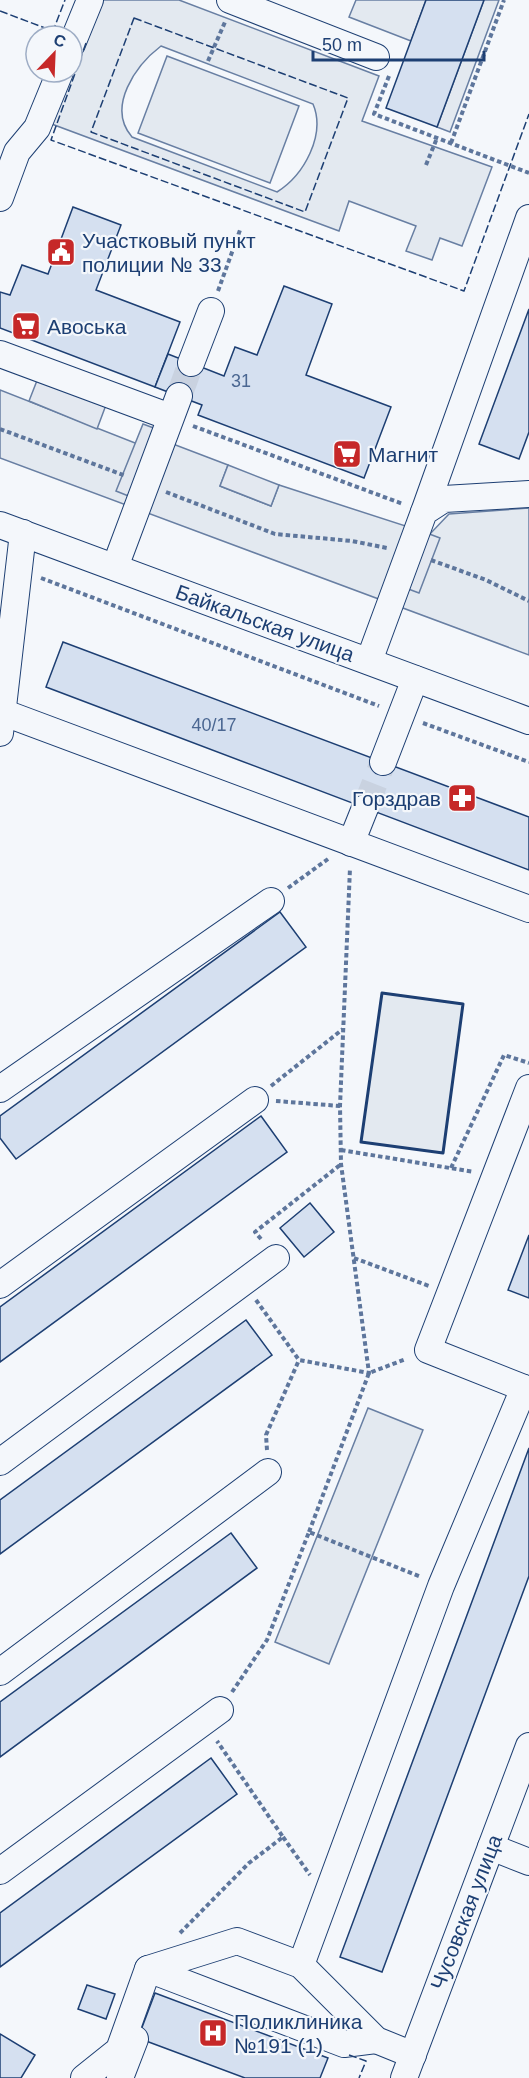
<svg xmlns="http://www.w3.org/2000/svg" width="529" height="2078" font-family="Helvetica,sans-serif">
<style>
.green{fill:#e3e9f0;stroke:#687fa3;stroke-width:1.5;fill-rule:evenodd}
.parking{fill:#e3e8f0;stroke:#687fa3;stroke-width:1.5}
.building{fill:#d5e0f0;stroke:#1d3f73;stroke-width:1.5}
.lines{fill:none;stroke-linecap:round;stroke-linejoin:round}
.minor-tunnel{stroke:#c9d2e0;stroke-width:26;stroke-dasharray:26 13;stroke-linecap:butt}
.minor-casing{stroke:#1d3f73;stroke-width:28}
.path{stroke:#5e769c;stroke-width:4;stroke-dasharray:4.5 3;stroke-linecap:butt}
.minor{stroke:#f4f7fb;stroke-width:26}
.fence{stroke:#1d3f73;stroke-width:1.5;stroke-dasharray:8 3;stroke-linecap:butt}
.wall{stroke:#1d3f73;stroke-width:3}
.labels{text-anchor:middle;dominant-baseline:central;stroke-width:4.5;stroke-linejoin:round;paint-order:stroke}
.number-label{font-size:18px;fill:#4b6792}
.poi-label{font-size:21px;fill:#1d3f73;stroke:#f4f7fb;text-anchor:start}
.street-label{font-size:21px;fill:#1d3f73;stroke:#f4f7fb}
</style>
<rect width="100%" height="100%" fill="#f4f7fb"/>
<g class="green">
<path d="M96,0H179L379,76L362,121L492,167L462,246L440,238L432,260L406,251L416,226L349,201L339,231L49,123L72,72V63ZM161,46L313,104C326,135 304,175 277,192L132,137C106,107 136,65 161,46Z"/>
<polygon points="356,0 426,0 411,41 349,17"/>
<polygon points="484,0 499,0 450,132 437,127"/>
<polygon points="167,56 299,106 270,183 138,133"/>
<polygon points="0,390 135,443 173,444 228,465 220,486 271,506 279,485 430,534 449,514 529,508 529,655 0,458"/>
<polygon points="382,993 463,1004 443,1153 361,1142"/>
<polygon points="368,1408 423,1430 329,1664 275,1642"/>
</g>
<g class="parking">
<polygon points="38,378 106,405 97,429 29,401"/>
<polygon points="143,424 159,430 131,497 116,491"/>
<polygon points="228,465 279,485 271,506 220,486"/>
<polygon points="424,532 440,538 419,593 403,587"/>
</g>
<g class="building">
<polygon points="426,0 484,0 437,127 386,108"/>
<polygon points="73,207 121,225 96,290 180,322 155,387 0,328 0,292 10,295 22,265 48,274"/>
<polygon points="284,286 332,304 306,375 391,407 364,478 198,415 202,405 155,387 168,354 224,376 235,347 257,355"/>
<polygon points="529,309 529,432 519,459 479,444"/>
<polygon points="63,642 529,817 529,870 46,687"/>
<polygon points="280,912 306,947 16,1159 0,1138 0,1116"/>
<polygon points="261,1116 287,1152 0,1362 0,1307"/>
<polygon points="310,1203 334,1232 304,1257 280,1228"/>
<polygon points="529,1235 529,1298 508,1290"/>
<polygon points="246,1320 272,1355 0,1554 0,1500"/>
<polygon points="529,1448 529,1576 382,1972 340,1957"/>
<polygon points="231,1533 257,1568 0,1757 0,1702"/>
<polygon points="211,1758 237,1794 0,1967 0,1913"/>
<polygon points="87,1985 115,1994 106,2019 78,2009"/>
<polygon points="155,1993 328,2058 320,2078 245,2078 138,2038"/>
<polygon points="0,2034 35,2055 21,2078 0,2078"/>
</g>
<g class="lines">
<g class="minor-tunnel">
<polyline points="179,396 191,363"/>
<polyline points="365,808 383,762"/>
</g>
<g class="minor-casing">
<g id="minor">
<polyline points="230,0 376,57"/>
<polyline points="72,44 90,0"/>
<polyline points="0,198 17,152 37,128 60,72"/>
<polyline points="0,354 170,417"/>
<polyline points="191,363 211,311"/>
<polyline points="424,512 529,218"/>
<polyline points="0,525 529,721"/>
<polyline points="115,567 179,396"/>
<polyline points="369,661 424,512 444,499 529,494"/>
<polyline points="2,712 529,909"/>
<polyline points="0,733 23,533"/>
<polyline points="383,762 415,679"/>
<polyline points="351,843 365,808"/>
<polyline points="529,1088 428,1350 529,1390"/>
<polyline points="0,1089 271,901"/>
<polyline points="0,1285 255,1100"/>
<polyline points="0,1462 276,1258"/>
<polyline points="0,1672 268,1472"/>
<polyline points="491,1847 529,1862"/>
<polyline points="0,1871 220,1710"/>
<polyline points="301,1965 441,1586 524,1388"/>
<polyline points="148,1969 237,1941 301,1965 376,2040 413,2055"/>
<polyline points="84,2078 119,2050 148,1969 344,2044 376,2040"/>
<polyline points="120,2078 135,2039"/>
<polyline points="404,2078 529,1746"/>
</g>
</g>
<g class="path">
<polyline points="208,61 225,22"/>
<polyline points="389,76 374,114 529,173"/>
<polyline points="451,143 504,0"/>
<polyline points="426,165 437,138"/>
<polyline points="218,291 240,230"/>
<polyline points="193,426 403,504"/>
<polyline points="0,429 126,476"/>
<polyline points="166,492 275,534 352,541 387,548"/>
<polyline points="431,560 486,580 529,601"/>
<polyline points="41,578 379,706"/>
<polyline points="423,723 529,762"/>
<polyline points="288,888 328,859"/>
<polyline points="271,1086 343,1029"/>
<polyline points="276,1101 340,1106"/>
<polyline points="341,1150 474,1172"/>
<polyline points="451,1168 504,1055 529,1063"/>
<polyline points="261,1239 255,1232 340,1165"/>
<polyline points="354,1258 429,1286"/>
<polyline points="256,1300 299,1360 369,1373 341,1164 340,1106 350,868"/>
<polyline points="267,1450 266,1435 299,1360"/>
<polyline points="309,1532 369,1373 406,1359"/>
<polyline points="232,1692 267,1640 309,1532 421,1577"/>
<polyline points="283,1837 310,1875"/>
<polyline points="180,1933 249,1863 283,1837 217,1741"/>
</g>
<use href="#minor" class="minor"/>
<g class="fence">
<polyline points="0,11 53,31 65,0"/>
<polygon points="134,18 348,98 305,212 91,132"/>
<polyline points="86,43 51,140 464,291 529,114"/>
<polyline points="349,2055 366,2061 359,2078"/>
</g>
<polygon class="wall" points="382,993 463,1004 443,1153 361,1142"/>
</g>
<defs>
<g id="civic-square" transform="scale(1.5)"><rect x="-9" y="-9" width="18" height="18" rx="4" fill="#c62828" stroke="#f4f7fb"/><path d="M-.6-6.5H3V-4.5H.6V-3L4-1V1h2V6H-6V1h2V-1L-.6-3ZM-1.2 2.5V6h2.4V2.5Z" fill="#fff"/></g>
<g id="supermarket-square" transform="scale(1.5)"><rect x="-9" y="-9" width="18" height="18" rx="4" fill="#c62828" stroke="#f4f7fb"/><path d="M-6-5.5h2.5l.6 2H6L4.5 2H-2.5L-4.4-4H-6ZM-1.5 3.2a1.3 1.3 0 1 0 .1 0ZM3 3.2a1.3 1.3 0 1 0 .1 0Z" fill="#fff"/></g>
<g id="pharmacy-square" transform="scale(1.5)"><rect x="-9" y="-9" width="18" height="18" rx="4" fill="#c62828" stroke="#f4f7fb"/><path d="M-2-6h4v4h4v4h-4v4h-4v-4h-4v-4h4Z" fill="#fff"/></g>
<g id="hospital-square" transform="scale(1.5)"><rect x="-9" y="-9" width="18" height="18" rx="4" fill="#c62828" stroke="#f4f7fb"/><path d="M-5-5h3v3.5h4V-5h3V5h-3V1.5h-4V5h-3Z" fill="#fff"/></g>
</defs>
<g fill-rule="evenodd">
<use href="#civic-square" x="61" y="252"/>
<use href="#supermarket-square" x="26" y="326"/>
<use href="#supermarket-square" x="347" y="454"/>
<use href="#pharmacy-square" x="462" y="798"/>
<use href="#hospital-square" x="213" y="2033"/>
</g>
<g class="labels">
<g class="number-label">
<text x="241" y="381">31</text>
<text x="214" y="725">40/17</text>
</g>
<g class="poi-label">
<text x="82" y="240">Участковый пункт<tspan x="82" dy="24">полиции № 33</tspan></text>
<text x="47" y="326">Авоська</text>
<text x="368" y="454">Магнит</text>
<text x="441" y="798" text-anchor="end">Горздрав</text>
<text x="234" y="2021">Поликлиника<tspan x="234" dy="24">№191 (1)</tspan></text>
</g>
<g class="street-label">
<text transform="translate(265 623) rotate(20)">Байкальская улица</text>
<text transform="translate(466 1912) rotate(-69)">Чусовская улица</text>
</g>
</g>
<g transform="translate(54 54) rotate(23)"><circle r="28" fill="#f4f7fb" stroke="#9eadc5" stroke-width="1.5"/>
<path d="M0-4.5L10 22L0 15L-10 22Z" fill="#c62828"/>
<text y="-9" font-size="16" font-weight="bold" text-anchor="middle" fill="#1d3f73">С</text>
</g>
<path d="M313 51v9h171v-9" fill="none" stroke="#1d3f73" stroke-width="3"/>
<text x="322" y="51" font-size="18" fill="#1d3f73" stroke="#f4f7fb" stroke-width="4.5" paint-order="stroke">50 m</text>
</svg>
